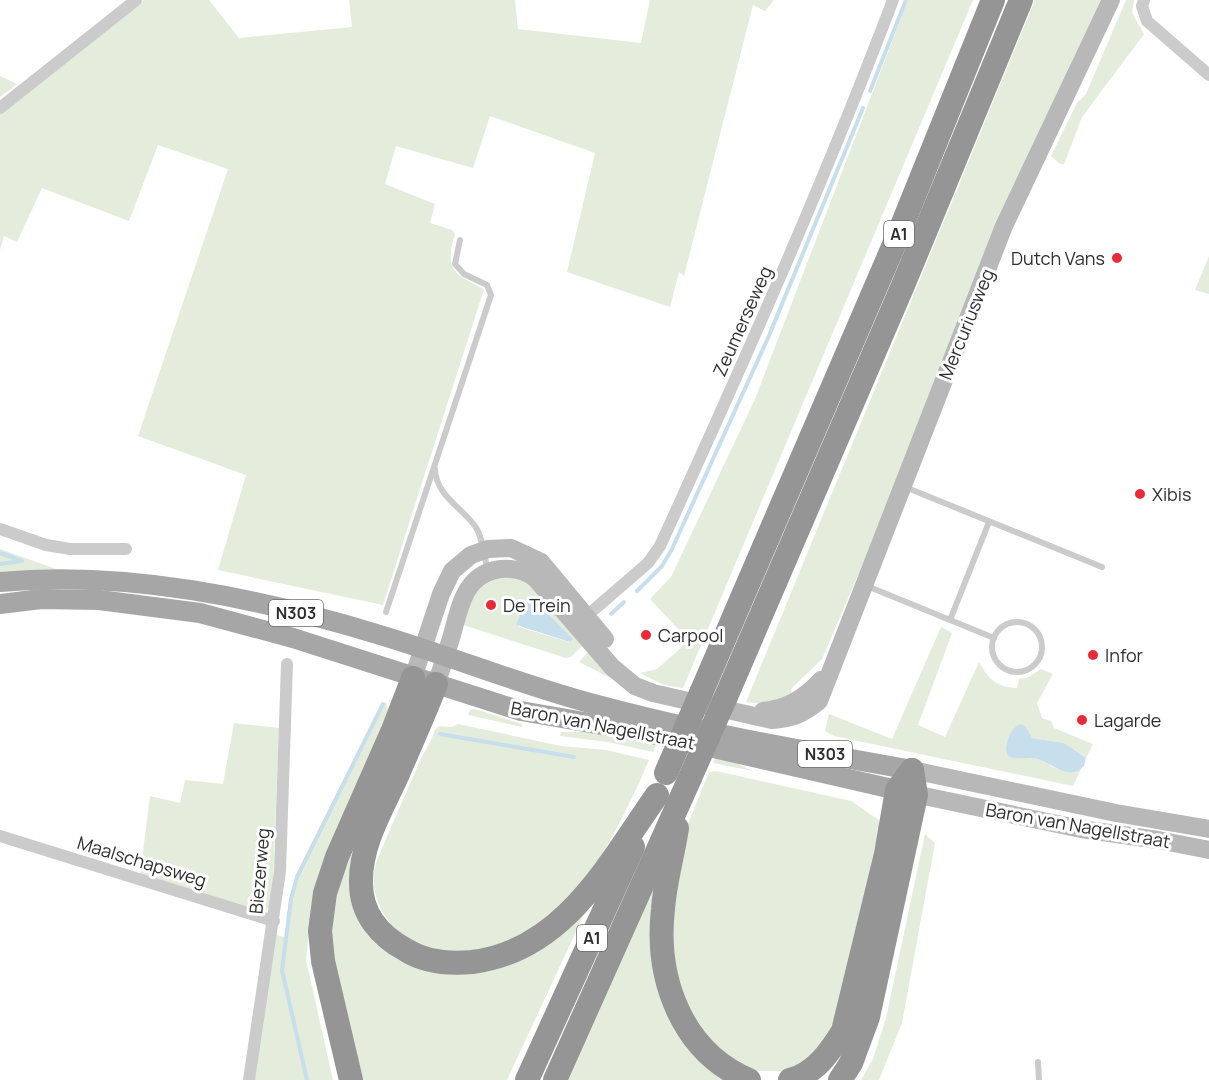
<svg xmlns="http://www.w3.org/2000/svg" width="1209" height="1080" font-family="Manrope,sans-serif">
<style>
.green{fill:#e4ecdb;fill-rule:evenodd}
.water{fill:#c7deed}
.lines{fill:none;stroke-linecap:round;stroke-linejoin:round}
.stream{stroke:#c7deed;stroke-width:4}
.lane{stroke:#cbcbcb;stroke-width:6}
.street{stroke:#cbcbcb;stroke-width:12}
.secondary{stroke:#b8b8b8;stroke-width:18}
.primary{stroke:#a6a6a6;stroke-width:20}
.highway{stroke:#959595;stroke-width:24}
.highway-bridge{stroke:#959595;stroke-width:24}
.poi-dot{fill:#eb2a38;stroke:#fff;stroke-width:2}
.labels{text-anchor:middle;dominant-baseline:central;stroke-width:6;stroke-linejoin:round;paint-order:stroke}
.shield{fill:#fff;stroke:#6d6d6d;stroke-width:1.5}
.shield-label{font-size:16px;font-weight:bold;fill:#2e2e2e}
.poi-label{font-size:18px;fill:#2e2e2e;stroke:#fff;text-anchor:start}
.street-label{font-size:18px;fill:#2e2e2e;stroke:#fff}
</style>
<rect width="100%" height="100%" fill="#fff"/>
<g class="green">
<path d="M144,0H209L239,38L352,27L349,0H515L518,29L641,43L650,0H774L765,11L753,5L684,276L679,272L670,307L567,272L595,153L490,116L473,168L396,146L385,184L435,204L430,223L452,230L455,234C444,270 454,274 484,289L383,605L218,570L246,475L138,436L228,169L158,145L129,221L42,188L17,242L4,236L0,250V113Z"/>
<polygon points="908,0 973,0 683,688 664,685 640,673 657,669 682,647 681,632 650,599 671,577 755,399"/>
<polygon points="1035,0 1105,0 822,659 791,689 792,696 767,705 746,702"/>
<polygon points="1126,0 1134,0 1132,13 1144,34 1082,117 1064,164 1060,164 1051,156 1077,103 1086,94"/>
<polygon points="0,76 17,84 0,97"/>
<polygon points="1209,256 1209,294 1195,290"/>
<polygon points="0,549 62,571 0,574"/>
<path d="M491,575L524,576L586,642L571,657L566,658L463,625L462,609ZM529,595L572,639L569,642L519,627Z"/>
<path d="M941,627L952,633L918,725L945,737L979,662C988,679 997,687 1017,688L1019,679L1027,678L1041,669L1053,674L1037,703L1042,718L1051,721L1054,728L1093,744L1086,758L1064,743L1032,738L1019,724L1014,728L1029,758C1048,757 1054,778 1081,769L1073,786L834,736L825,731L829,714L892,739Z"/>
<polygon points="592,648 624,685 579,662"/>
<polygon points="386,702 389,714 312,905 306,960 333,1080 253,1080 275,935 285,937 289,899 305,861"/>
<polygon points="475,709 522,724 522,727 468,715 470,710"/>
<polygon points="234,723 279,728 272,904 266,910 254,909 140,875 150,796 180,803 185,780 223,784"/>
<path d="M458,724L561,746L606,750L649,760C616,837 568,936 476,952C451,956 429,954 407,939C387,926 371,898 374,873C375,862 382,849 386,839C397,813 408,788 419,763C424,752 431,742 435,730L439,726L452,727Z"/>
<polygon points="561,732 614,732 657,742 653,752 608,742 560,736"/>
<polygon points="717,754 753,771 713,763"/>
<polygon points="716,771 851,801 879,820 880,830 840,1014 825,1044 806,1061 782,1071 752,1071 716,1049 691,1016 676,971 669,921 678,849 709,772"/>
<polygon points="925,834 935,843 902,1023 879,1080 861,1080 873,1059 886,1018"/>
<path d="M358,845C358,861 356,913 361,924C378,960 420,963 454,971L593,895L507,1080H354C338,1000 306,918 358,845Z"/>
<polygon points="655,885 661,982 731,1080 564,1080"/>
</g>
<g class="water">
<polygon points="529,595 573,639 570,642 516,625"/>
<path d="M1019,724L1025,726L1032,738L1064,743L1086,758L1084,766C1069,782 1052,763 1037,759C1026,755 1001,766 1007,743C1009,735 1012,729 1019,724Z"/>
</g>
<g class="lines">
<g class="stream">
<polyline points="870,91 906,0"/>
<polyline points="0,553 22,561 0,564"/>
<polyline points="637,591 662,566 672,549 768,338 863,108"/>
<polyline points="611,614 624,602"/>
<polyline points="440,734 574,757"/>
<polyline points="307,1080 282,970 291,899 297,877 383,704"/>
</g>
<g class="lane">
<path d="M435,469C436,495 461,507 475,526C483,537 484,557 488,571"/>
<polyline points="905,487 1102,567"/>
<polyline points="867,586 994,638"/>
<polyline points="386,612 491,295 487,285 464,274 455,264 460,240"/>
<polyline points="950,620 989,522"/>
<circle cx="1017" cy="647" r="25"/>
<polyline points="1038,1062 1039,1080"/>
</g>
<g class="street">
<polyline points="1144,0 1142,6 1147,21 1209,75"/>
<polyline points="0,108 136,0"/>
<polyline points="0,529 46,545 70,549 126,549"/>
<path d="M582,620L648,563L660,546C742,366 823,185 893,0"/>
<polyline points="0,836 274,921"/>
<polyline points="249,1080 280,871 287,664"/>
</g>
<g class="secondary">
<polyline points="413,678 441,594 452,571 471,555 488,549 511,548 541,562 605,639"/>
<path d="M436,684C442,668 447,651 452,635C460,606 465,573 501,569C514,568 526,571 536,579L612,667L635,686L653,693L772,720C792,719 803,714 819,701L1004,226L1111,0"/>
<path d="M763,711C787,709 805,698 821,680"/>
<polyline points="912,770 1116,813 1209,829"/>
<polyline points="905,792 1081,829 1158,840 1209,850"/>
</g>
<g class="primary">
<path d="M0,582C126,570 259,598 380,635C450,656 519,684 590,703C696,732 805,751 912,770"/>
<polyline points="0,604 41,599 99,600 200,613 293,638 521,711 648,733 897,790"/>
</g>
<g class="highway">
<path d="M436,684C424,715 410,746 397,776C382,809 360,845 361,883C361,914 380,936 406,950C425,962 450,964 472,962C564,951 609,863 657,795"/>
<polyline points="701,693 899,233 993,0"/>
<polyline points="725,699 904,283 1021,0"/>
<path d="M677,828C673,855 665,882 663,909C655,979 682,1052 749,1080"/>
<polyline points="351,1080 323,961 320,931 325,893 337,857 393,730 413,678"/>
<polyline points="527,1080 633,847"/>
<polyline points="555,1080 690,778"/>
<path d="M790,1080C815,1074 830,1052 843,1031L886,854L897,790L912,770"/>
<polyline points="840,1080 851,1063 868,1017 916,795 912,770"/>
</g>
<g class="highway-bridge">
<polyline points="666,773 701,693"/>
<polyline points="690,778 725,699"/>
</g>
</g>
<g class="poi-dot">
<circle cx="1117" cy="258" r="6"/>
<circle cx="1140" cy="494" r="6"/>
<circle cx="491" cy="605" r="6"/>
<circle cx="646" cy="635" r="6"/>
<circle cx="1093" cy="655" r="6"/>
<circle cx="1082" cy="720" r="6"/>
</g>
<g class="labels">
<g class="shield">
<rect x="884" y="221" width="30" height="26" rx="4.5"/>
<rect x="269" y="600" width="54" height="26" rx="4.5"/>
<rect x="798" y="741" width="54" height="26" rx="4.5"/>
<rect x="577" y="925" width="30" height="26" rx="4.5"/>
</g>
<g class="shield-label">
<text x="899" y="234">A1</text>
<text x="296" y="613">N303</text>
<text x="825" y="754">N303</text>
<text x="592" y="938">A1</text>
</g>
<g class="poi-label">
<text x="1105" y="258" text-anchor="end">Dutch Vans</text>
<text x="1152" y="494">Xibis</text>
<text x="503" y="605">De Trein</text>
<text x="658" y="635">Carpool</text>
<text x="1105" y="655">Infor</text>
<text x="1094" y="720">Lagarde</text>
</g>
<g class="street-label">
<text transform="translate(742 321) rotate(-66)">Zeumerseweg</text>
<text transform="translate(966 324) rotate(-68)">Mercuriusweg</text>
<text transform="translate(603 725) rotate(11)">Baron van Nagellstraat</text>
<text transform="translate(1078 825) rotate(10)">Baron van Nagellstraat</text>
<text transform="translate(142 861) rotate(17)">Maalschapsweg</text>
<text transform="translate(259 871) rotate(-85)">Biezerweg</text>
</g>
</g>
</svg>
